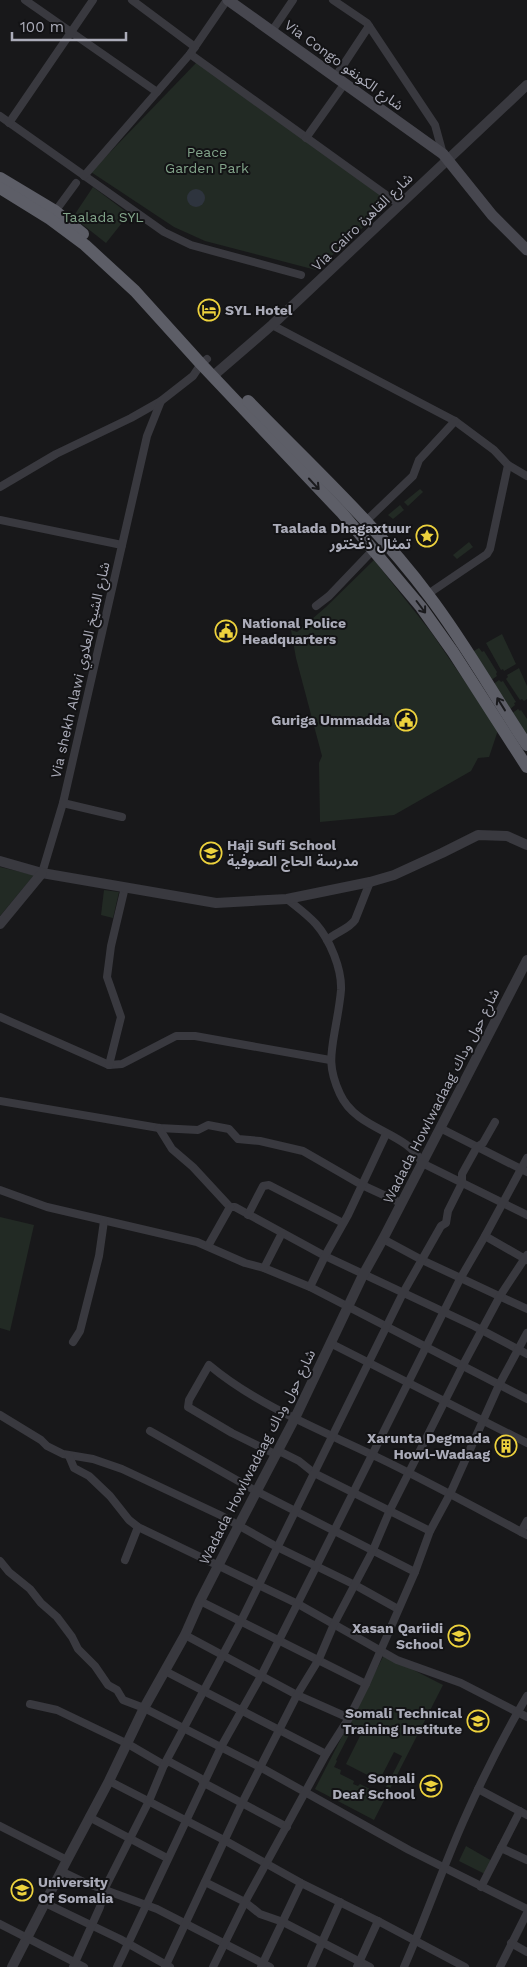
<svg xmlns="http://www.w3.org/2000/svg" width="527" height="1967" font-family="'Work Sans','Noto Sans Arabic',sans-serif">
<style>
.green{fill:#222a24;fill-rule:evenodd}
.water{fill:#2e343e}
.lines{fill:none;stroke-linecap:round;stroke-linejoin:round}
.minor{stroke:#39393f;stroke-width:8}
.tertiary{stroke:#39393f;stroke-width:10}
.secondary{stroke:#47474f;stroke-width:11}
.trunk{stroke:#5d5e67;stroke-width:12}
.oneway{stroke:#1a1a1d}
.labels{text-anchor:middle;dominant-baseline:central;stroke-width:4;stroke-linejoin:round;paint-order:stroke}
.street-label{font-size:14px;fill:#abacb9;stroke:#131315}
.park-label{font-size:14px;fill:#82a48a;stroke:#131315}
.poi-label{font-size:14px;font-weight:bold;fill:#abacb9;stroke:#131315;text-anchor:end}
</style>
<rect width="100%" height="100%" fill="#18181a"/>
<g class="green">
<polygon points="197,62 391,202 316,270 205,241 174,227 91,172"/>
<polygon points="93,187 129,214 106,243 73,217"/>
<polygon points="420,489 423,492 408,506 404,502"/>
<polygon points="400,505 404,510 393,519 388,515"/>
<polygon points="469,542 473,547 457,559 453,555"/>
<polygon points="374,560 431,632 498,730 489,757 478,758 471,771 394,815 320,822 319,763 322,756 296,658 291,630 297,632 326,607"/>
<polygon points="502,634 516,664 504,671 503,669 501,670 486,643"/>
<polygon points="479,648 482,652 484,651 497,672 496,674 497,676 490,681 472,652"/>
<polygon points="519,668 527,686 527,699 524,701 522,699 520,700 506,679 508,677 507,675"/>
<polygon points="499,680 501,682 503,681 516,702 514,703 515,705 509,710 492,685"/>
<polygon points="518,709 520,711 521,710 527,719 527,739 511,714"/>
<polygon points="0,867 34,875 0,916"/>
<polygon points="104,890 119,892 113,918 101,915"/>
<polygon points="0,1217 34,1225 10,1331 0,1328"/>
<path d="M384,1655L443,1685L374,1820L315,1789ZM352,1729L361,1734L346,1764L379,1781L394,1752L402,1756L383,1793L375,1789L374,1791L360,1784L358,1786L353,1784L354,1781L340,1774L341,1770L334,1767L337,1761L336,1760Z"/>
<polygon points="466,1846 492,1861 485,1874 459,1861"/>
</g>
<circle class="water" cx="196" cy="198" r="9"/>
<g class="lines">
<g class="minor">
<polyline points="25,0 157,92"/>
<polyline points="132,0 195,47"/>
<polyline points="333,0 367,23 435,125 443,154"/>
<polyline points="272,31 293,0"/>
<polyline points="190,54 400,205"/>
<polyline points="336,76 369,26"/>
<polyline points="0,116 164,232 191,245 301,275"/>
<polyline points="9,123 93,0"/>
<polyline points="306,138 345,83"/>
<polyline points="84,176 190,54 227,0"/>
<polyline points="54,213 76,183"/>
<polyline points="272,325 455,421 494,450 508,465 490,549 487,554 428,594"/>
<polyline points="508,465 527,476"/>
<polyline points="0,487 56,454 131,418 161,401"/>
<polyline points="0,520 122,545"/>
<polyline points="365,522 413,476 419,460 455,421"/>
<polyline points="316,606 329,596 373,550"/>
<polyline points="63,803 122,817"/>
<polyline points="42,873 63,803 147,436 161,401 193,376 201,364 207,359"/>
<path d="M287,899C297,907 308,915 316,924C330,940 342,969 341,990C340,1002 338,1013 336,1024C331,1053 327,1066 340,1094C357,1131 407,1131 422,1163L527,1215"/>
<path d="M327,940C336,932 349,929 355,920L370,882"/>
<polyline points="0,1017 109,1065 122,1064 176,1036 195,1036 330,1060"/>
<polyline points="109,1065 121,1017 107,977 111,946 125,887"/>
<polyline points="0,1101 159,1128 198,1130 208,1125 229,1129 238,1139 260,1141 303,1151 362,1185 401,1203"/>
<polyline points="159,1128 172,1149 193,1167 230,1207 235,1207 325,1256 474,1326 527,1354"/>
<polyline points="440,1128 527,1172"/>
<polyline points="0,1190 47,1207 197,1242 245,1263 264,1268 310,1287 527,1399"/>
<polyline points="248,1215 263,1186 269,1185 343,1223"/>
<polyline points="485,1236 527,1260"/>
<polyline points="383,1239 422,1260 527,1309"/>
<polyline points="208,1246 230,1207"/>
<polyline points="264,1268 282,1233"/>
<polyline points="310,1287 326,1254 348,1215 386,1134"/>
<polyline points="73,1342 80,1331 99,1256 104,1221"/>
<polyline points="330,1343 527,1443"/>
<polyline points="0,1415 41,1440 47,1446 63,1454 93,1459 122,1469 220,1515 277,1547 355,1585 398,1609"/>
<polyline points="150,1431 256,1491 415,1572"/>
<polyline points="69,1456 74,1468 89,1476 110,1496 129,1520 138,1527 298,1604 397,1660 461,1683 527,1717"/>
<path d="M430,1531L314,1473L299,1461L281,1452L275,1454L232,1433L188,1407L189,1400L209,1365C258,1406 321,1430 379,1458C429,1482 478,1509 527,1535"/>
<polyline points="521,1532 527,1521"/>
<polyline points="125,1560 138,1527"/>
<polyline points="0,1561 9,1572 30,1589 41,1603 57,1617 72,1637 78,1649 95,1666 108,1685 117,1690 123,1700 144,1708 260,1767 409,1850 527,1909"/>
<polyline points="200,1601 366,1684"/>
<polyline points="185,1635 297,1695 349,1718"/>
<polyline points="165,1671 326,1754"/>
<polyline points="30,1704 57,1710 128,1744 164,1765 168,1761 200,1778 204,1783 287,1827"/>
<polyline points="109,1781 224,1840 301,1883 378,1921 465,1967"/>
<polyline points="478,1789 527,1815"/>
<polyline points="89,1817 167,1858"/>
<polyline points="0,1826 67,1860"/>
<polyline points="501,1848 527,1860"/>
<polyline points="61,1871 86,1883 157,1909 270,1967"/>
<polyline points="205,1882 245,1902 260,1914 283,1922 370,1967"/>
<polyline points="481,1887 520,1811"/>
<polyline points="45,1903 120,1939 170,1967"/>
<polyline points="0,1924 84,1967"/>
<polyline points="511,1943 527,1952"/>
<polyline points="73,1967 100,1907 106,1886 149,1801 164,1765 241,1621 403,1293 441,1226 446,1223 448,1211 462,1183 462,1174 477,1147 483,1143 495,1122"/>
<polyline points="117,1967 221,1747 261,1676 316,1567 460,1279 485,1236 527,1158"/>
<polyline points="165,1967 242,1803 297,1695 319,1659 334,1624 373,1550 390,1510 463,1365 500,1296 527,1255"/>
<polyline points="213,1967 245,1902 326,1754 349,1718 366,1684 415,1572 430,1531 450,1494 499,1385 527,1333"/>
<polyline points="261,1967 301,1883"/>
<polyline points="311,1967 340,1902"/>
<polyline points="357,1967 378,1921"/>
<path d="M404,1967C425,1919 442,1870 463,1822C482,1779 503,1737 527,1696"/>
<polyline points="500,1967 527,1913"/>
</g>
<g class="tertiary">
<polyline points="213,376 272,325 527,85"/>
<polyline points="0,861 42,873 216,903 287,899 370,882 394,875 442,853 478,835 507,836 527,845"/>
<polyline points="0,924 42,873"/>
<polyline points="12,1967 67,1860 109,1781 144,1708 185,1635 200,1601 239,1525 295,1418 363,1275 383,1239 527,960"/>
</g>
<polyline class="secondary" points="228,0 443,154 492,215 527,250"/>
<g class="trunk">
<polyline points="0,178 55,211 83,234"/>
<polyline points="0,188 50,219 85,245 135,291 201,364 342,513 421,607 453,652 527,767"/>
<path d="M248,401C309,464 376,525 429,596C465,643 494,696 527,745"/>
</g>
</g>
<defs><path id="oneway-shaft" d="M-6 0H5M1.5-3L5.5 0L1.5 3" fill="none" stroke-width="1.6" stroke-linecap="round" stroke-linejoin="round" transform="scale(1.25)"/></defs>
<g class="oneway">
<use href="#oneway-shaft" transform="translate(314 484) rotate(47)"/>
<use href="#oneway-shaft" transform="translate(421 607) rotate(53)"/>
<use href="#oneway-shaft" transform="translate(501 704) rotate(-122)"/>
</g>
<defs>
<g id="hotel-ring" transform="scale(1.125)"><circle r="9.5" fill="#131315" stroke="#edd23d" stroke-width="1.5"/><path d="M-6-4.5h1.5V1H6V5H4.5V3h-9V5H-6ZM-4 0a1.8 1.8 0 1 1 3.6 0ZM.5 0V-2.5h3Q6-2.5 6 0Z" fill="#edd23d"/></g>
<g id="sight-ring" transform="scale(1.125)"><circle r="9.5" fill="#131315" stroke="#edd23d" stroke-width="1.5"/><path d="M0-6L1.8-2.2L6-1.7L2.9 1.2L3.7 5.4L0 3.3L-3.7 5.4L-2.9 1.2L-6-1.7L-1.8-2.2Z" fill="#edd23d"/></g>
<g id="civic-ring" transform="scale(1.125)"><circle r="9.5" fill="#131315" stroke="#edd23d" stroke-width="1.5"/><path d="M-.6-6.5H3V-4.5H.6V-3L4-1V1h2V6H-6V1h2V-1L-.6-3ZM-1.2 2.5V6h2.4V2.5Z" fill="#edd23d"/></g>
<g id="school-ring" transform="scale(1.125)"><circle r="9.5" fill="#131315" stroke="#edd23d" stroke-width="1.5"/><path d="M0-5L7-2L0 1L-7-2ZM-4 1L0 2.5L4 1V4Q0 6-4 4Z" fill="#edd23d"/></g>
<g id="building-ring" transform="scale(1.125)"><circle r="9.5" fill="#131315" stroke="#edd23d" stroke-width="1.5"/><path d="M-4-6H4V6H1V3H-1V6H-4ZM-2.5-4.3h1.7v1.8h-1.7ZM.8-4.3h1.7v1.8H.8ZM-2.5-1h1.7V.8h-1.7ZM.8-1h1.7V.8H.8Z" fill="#edd23d"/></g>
<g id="university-ring" transform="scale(1.125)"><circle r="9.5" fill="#131315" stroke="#edd23d" stroke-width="1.5"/><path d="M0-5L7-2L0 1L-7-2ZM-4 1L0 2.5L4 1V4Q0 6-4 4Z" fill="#edd23d"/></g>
</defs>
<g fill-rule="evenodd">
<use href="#hotel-ring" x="209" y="310"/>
<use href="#sight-ring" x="427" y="536"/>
<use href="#civic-ring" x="226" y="631"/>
<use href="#civic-ring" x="406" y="720"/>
<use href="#school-ring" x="211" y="853"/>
<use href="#building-ring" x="506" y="1446"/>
<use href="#school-ring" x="459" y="1636"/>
<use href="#university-ring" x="478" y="1721"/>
<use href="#school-ring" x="431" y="1786"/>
<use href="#university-ring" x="22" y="1890"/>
</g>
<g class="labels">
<g class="street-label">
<text transform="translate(344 65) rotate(36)">Via Congo شارع الكونغو</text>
<text transform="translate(362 222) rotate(-44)">Via Cairo شارع القاهرة</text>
<text transform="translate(80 670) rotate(-77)">Via shekh Alawi شارع الشيخ العلاوي</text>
<text transform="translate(441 1096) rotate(-63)">Wadada Howlwadaag شارع حول وداك</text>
<text transform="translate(257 1457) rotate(-63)">Wadada Howlwadaag شارع حول وداك</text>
</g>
<g class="park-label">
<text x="207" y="152">Peace<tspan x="207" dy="16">Garden Park</tspan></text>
<text x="103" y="217">Taalada SYL</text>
</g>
<g class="poi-label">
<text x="225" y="310" text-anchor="start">SYL Hotel</text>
<text x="411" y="528">Taalada Dhagaxtuur<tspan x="411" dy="16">تمثال ذغختور</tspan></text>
<text x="242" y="623" text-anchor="start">National Police<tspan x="242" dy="16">Headquarters</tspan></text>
<text x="390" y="720">Guriga Ummadda</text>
<text x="227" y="845" text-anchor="start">Haji Sufi School<tspan x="227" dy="16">مدرسة الحاج الصوفية</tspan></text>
<text x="490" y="1438">Xarunta Degmada<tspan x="490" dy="16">Howl-Wadaag</tspan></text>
<text x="443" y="1628">Xasan Qariidi<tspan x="443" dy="16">School</tspan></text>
<text x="462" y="1713">Somali Technical<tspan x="462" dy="16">Training Institute</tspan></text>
<text x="415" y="1778">Somali<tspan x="415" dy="16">Deaf School</tspan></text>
<text x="38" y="1882" text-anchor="start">University<tspan x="38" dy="16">Of Somalia</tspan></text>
</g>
</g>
<path d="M12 32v8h114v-8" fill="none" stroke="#abacb9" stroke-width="2.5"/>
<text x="20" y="32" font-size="15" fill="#abacb9" stroke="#131315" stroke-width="4" paint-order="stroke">100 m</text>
</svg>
